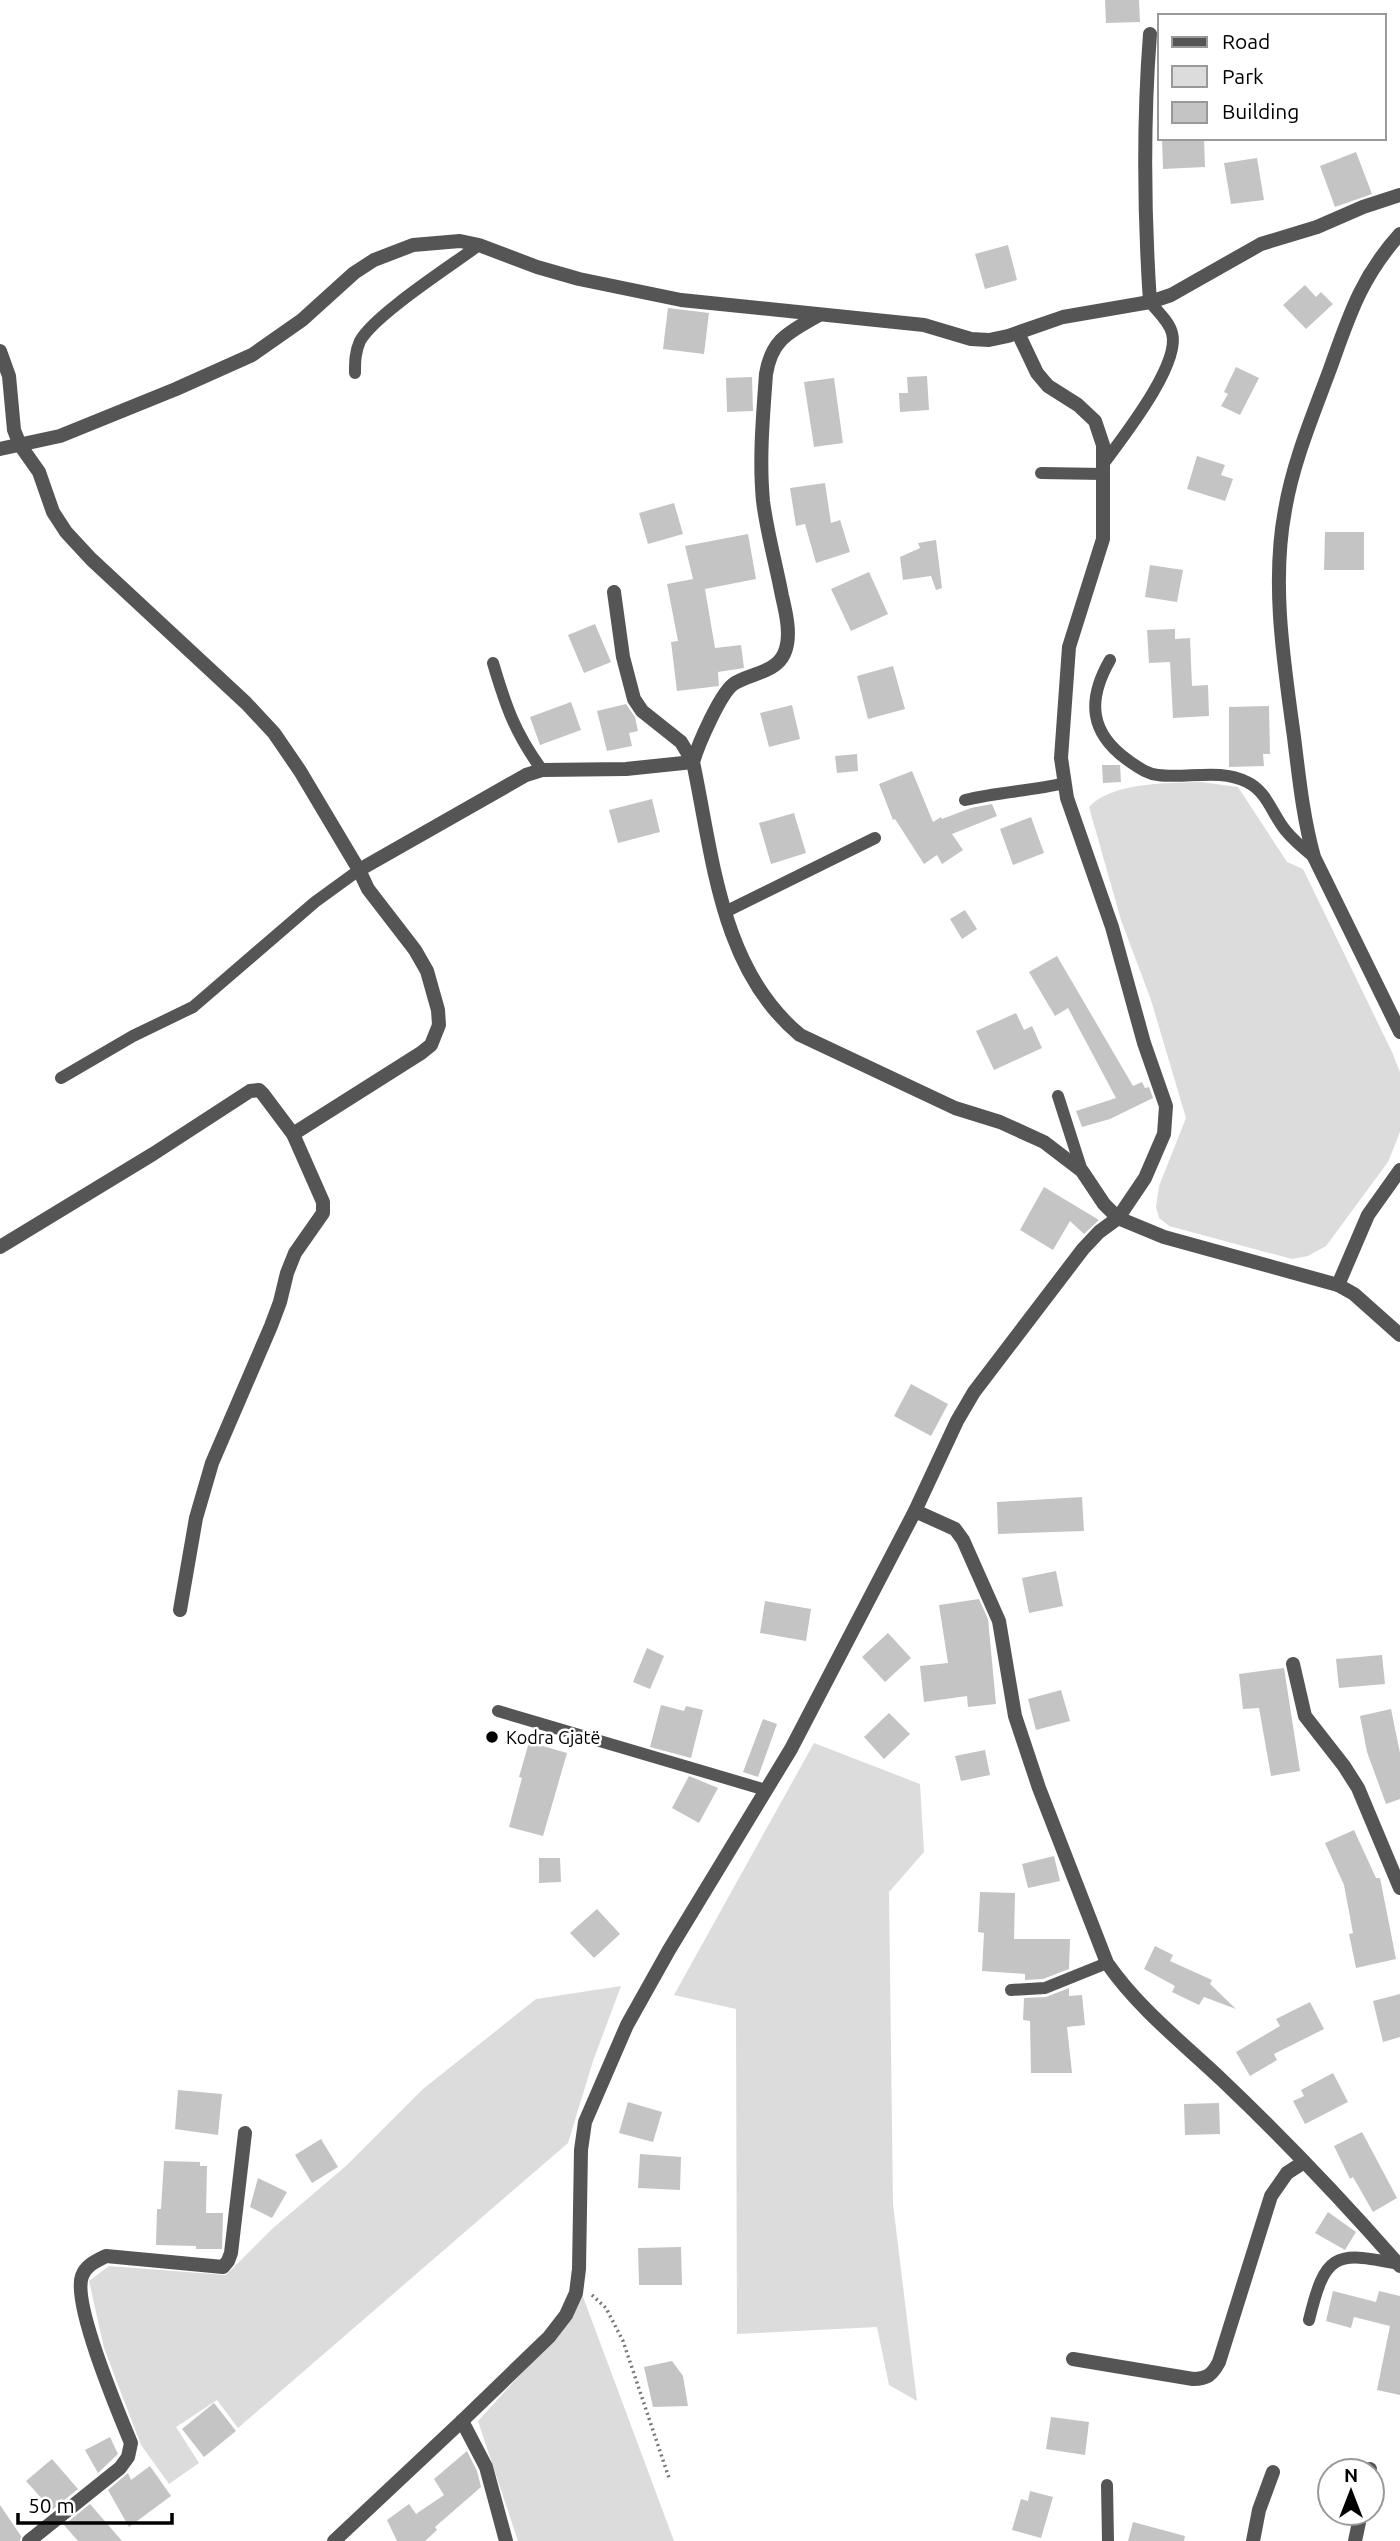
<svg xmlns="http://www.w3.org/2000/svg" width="1400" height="2541" font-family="Ubuntu,sans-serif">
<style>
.green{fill:#dcdcdc}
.building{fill:#c4c4c4}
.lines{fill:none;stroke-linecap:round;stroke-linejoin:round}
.path{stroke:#777;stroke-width:3.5;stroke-dasharray:2 3.5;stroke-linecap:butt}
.lane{stroke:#555;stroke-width:12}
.street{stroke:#555;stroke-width:14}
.poi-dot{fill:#000;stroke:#fff;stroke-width:2.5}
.labels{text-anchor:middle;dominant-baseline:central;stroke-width:5;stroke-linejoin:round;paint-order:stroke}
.poi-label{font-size:18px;fill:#000;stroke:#fff;text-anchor:start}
</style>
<rect width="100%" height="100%" fill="#fff"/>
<g class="green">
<path d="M1201,782L1238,787L1287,862L1303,869L1392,1052L1400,1072V1132L1388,1162L1326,1246L1308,1256L1292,1259L1169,1226L1159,1218L1156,1207L1159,1186L1186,1118L1151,1000L1121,920L1089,807C1112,782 1169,783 1201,782Z"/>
<polygon points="814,1743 920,1784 924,1852 889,1892 893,2204 917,2401 889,2385 877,2327 737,2334 736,2009 674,1995"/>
<polygon points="621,1986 593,2061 568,2143 238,2428 217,2400 176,2427 199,2463 169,2484 141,2445 104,2348 89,2281 109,2266 226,2275 272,2229 347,2165 423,2089 536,1999"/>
<polygon points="582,2294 674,2541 518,2541 478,2421 537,2356"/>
</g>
<g class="building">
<polygon points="1105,0 1139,0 1140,22 1106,23"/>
<polygon points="1162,138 1204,138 1205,167 1163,169"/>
<polygon points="1356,152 1372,194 1335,207 1320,166"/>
<polygon points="1257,158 1264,200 1231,204 1224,163"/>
<polygon points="1008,245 1017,280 985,289 975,254"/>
<polygon points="1305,285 1316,297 1321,292 1333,304 1306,329 1283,305"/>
<polygon points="668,308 709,313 704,354 663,349"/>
<polygon points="1236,367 1259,378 1240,415 1221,406 1228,394 1224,392"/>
<polygon points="927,376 929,410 900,412 899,393 908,393 907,377"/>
<polygon points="752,377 753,411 727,412 726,378"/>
<polygon points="834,378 843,443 814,447 804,382"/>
<polygon points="1197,456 1225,465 1221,475 1233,479 1225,501 1187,489"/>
<polygon points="825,483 831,523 840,520 850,552 816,563 805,524 796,526 790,488"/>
<polygon points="674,503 683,534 648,544 639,513"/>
<polygon points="1325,532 1364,532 1364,570 1324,570"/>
<polygon points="748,534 756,579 705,589 715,648 741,645 744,668 718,672 719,686 677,691 671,642 678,641 667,584 693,579 685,546"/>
<polygon points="936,540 942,588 936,590 931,576 903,580 900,557 920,548 918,543"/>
<polygon points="1150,565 1183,570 1177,602 1145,597"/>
<polygon points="869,572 888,614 851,631 831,589"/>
<polygon points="595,624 611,662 584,673 568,635"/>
<polygon points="1175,629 1175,639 1190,638 1192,686 1208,685 1209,716 1173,718 1170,662 1149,663 1147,630"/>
<polygon points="893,666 905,709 868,719 857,676"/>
<polygon points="571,702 581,730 540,745 530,717"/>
<polygon points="626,704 635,717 638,731 629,733 632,746 607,751 597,711"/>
<polygon points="792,705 800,739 769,747 760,713"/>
<polygon points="1269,706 1270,754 1263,754 1264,766 1229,767 1229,707"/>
<polygon points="857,754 858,771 837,773 835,756"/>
<polygon points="1102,765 1120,765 1121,782 1103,783"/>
<polygon points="912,771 933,822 941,817 942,819 971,808 992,804 997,816 952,834 963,850 942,864 937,855 924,864 895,819 893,820 879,784"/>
<polygon points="652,799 660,832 618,843 609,810"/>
<polygon points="794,813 806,853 771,864 759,823"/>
<polygon points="1031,817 1044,853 1013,865 1000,829"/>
<polygon points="965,910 977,929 962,939 950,919"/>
<polygon points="1057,956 1133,1086 1142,1082 1145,1088 1149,1087 1153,1098 1110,1119 1082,1127 1076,1111 1116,1098 1068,1008 1055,1016 1029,972"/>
<polygon points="1016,1013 1024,1030 1032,1026 1042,1048 994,1070 976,1031"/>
<polygon points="1044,1187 1099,1220 1084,1234 1070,1221 1053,1250 1020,1230"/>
<polygon points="911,1384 948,1404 931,1436 894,1416"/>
<polygon points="1082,1497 1084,1531 998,1534 997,1502"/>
<polygon points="1056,1571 1063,1606 1029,1613 1022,1578"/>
<polygon points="979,1599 988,1619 996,1704 968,1707 967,1696 924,1702 920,1666 948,1663 939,1605"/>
<polygon points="765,1601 811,1609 806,1641 760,1633"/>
<polygon points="888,1633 911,1658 885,1682 862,1657"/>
<polygon points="647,1648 664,1656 650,1689 633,1682"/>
<polygon points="1382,1655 1385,1684 1339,1688 1336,1659"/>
<polygon points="1284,1668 1300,1771 1271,1776 1259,1708 1243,1709 1239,1674"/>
<polygon points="1061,1690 1070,1721 1036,1730 1028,1699"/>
<polygon points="661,1705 684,1711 686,1706 703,1710 691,1758 650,1747"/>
<polygon points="1391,1709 1400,1753 1400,1799 1386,1804 1367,1752 1360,1716"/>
<polygon points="889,1713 910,1734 884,1759 864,1737"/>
<polygon points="763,1719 777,1724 758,1777 743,1772"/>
<polygon points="529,1742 567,1753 543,1836 509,1827 522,1778 519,1777"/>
<polygon points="985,1750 990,1775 961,1781 955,1756"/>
<polygon points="689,1776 718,1788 699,1823 672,1808"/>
<polygon points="1354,1830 1376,1878 1380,1878 1396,1959 1356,1968 1349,1934 1353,1933 1344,1885 1325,1843"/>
<polygon points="1054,1856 1060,1881 1028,1888 1022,1864"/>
<polygon points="539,1858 560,1858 561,1882 539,1883"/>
<polygon points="980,1892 1015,1893 1014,1939 1070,1939 1069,1969 1043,1979 1025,1980 1025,1974 982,1971 984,1933 978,1932"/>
<polygon points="597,1909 620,1934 594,1958 570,1933"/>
<polygon points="1155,1946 1173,1955 1170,1961 1212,1980 1210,1984 1236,2009 1204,1997 1199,2005 1172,1992 1175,1986 1144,1969"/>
<polygon points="1069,1988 1069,1996 1082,1995 1085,2025 1067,2027 1072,2073 1031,2073 1030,2021 1023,2020 1024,1998 1046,1997"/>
<polygon points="1400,1994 1400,2037 1383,2042 1373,2001"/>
<polygon points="1310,2002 1324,2029 1274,2054 1277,2060 1250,2076 1236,2052 1280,2026 1276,2019"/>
<polygon points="1333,2073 1348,2102 1305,2124 1293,2101 1304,2096 1301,2090"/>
<polygon points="178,2090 222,2094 218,2135 175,2129"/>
<polygon points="628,2102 662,2112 653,2142 619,2133"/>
<polygon points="1219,2103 1220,2134 1185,2135 1184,2104"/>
<polygon points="1362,2132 1397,2198 1373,2212 1353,2177 1350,2179 1334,2146"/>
<polygon points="321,2139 338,2167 312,2183 295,2155"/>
<polygon points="640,2154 681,2157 680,2190 638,2188"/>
<polygon points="164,2161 200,2162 200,2166 207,2166 206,2213 223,2213 222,2249 196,2249 196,2246 156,2245 157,2209 161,2209"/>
<polygon points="258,2178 287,2192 272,2218 250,2207"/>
<polygon points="1328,2212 1356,2232 1345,2250 1315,2233"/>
<polygon points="681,2247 682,2285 639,2285 638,2248"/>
<polygon points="1333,2291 1376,2302 1379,2291 1400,2296 1400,2395 1377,2390 1390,2326 1354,2317 1351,2328 1326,2321"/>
<polygon points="672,2361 683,2376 688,2406 653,2407 644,2367"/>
<polygon points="214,2403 236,2431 204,2457 182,2429"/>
<polygon points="1051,2417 1089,2422 1085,2455 1046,2449"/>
<polygon points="110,2437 118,2454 98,2473 85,2450"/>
<polygon points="467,2451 477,2471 481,2487 435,2527 437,2530 425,2541 397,2541 387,2520 409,2504 416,2514 444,2495 434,2479"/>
<polygon points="52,2459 78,2489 52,2510 26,2481"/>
<polygon points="150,2466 171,2496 129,2527 108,2490 128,2473 131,2480"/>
<polygon points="1030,2491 1053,2497 1041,2538 1012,2530 1021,2499 1028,2501"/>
<polygon points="90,2504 122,2541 78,2541 64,2525"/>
<polygon points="0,2505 21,2536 20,2541 0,2541"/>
<polygon points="1133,2522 1185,2536 1184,2541 1128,2541"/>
</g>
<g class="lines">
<polyline class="path" points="592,2295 606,2308 623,2341 669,2478"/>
<g class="lane">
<path d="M355,373C355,362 355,352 360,341C374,315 452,265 479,245"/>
<path d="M1104,463C1123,437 1181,364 1172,333C1169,321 1157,311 1150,302"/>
<polyline points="1041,473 1104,474"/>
<path d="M1110,660C1087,700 1089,733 1129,761C1138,767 1147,774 1158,775C1186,779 1220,768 1247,782C1267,791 1273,816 1286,831C1294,841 1304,849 1314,857"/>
<path d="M493,663C506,707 515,733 542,770"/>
<path d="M965,800C998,792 1031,791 1065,783"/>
<polyline points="725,912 875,838"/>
<polyline points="61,1078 133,1036 193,1007 315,902 359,870"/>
<polyline points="1058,1096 1082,1171"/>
<polyline points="498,1711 766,1790"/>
<polyline points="1011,1990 1045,1988 1107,1963"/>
<path d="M1309,2320C1325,2255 1333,2250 1398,2264"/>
<polyline points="1107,2485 1108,2541"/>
</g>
<g class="street">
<path d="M1150,34C1143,124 1144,212 1150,302"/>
<path d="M1400,234C1361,277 1349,316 1330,369C1313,415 1293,462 1285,510C1271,584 1284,663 1294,737C1299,777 1303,818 1314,857L1400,1032"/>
<path d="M819,315C790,332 772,338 766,374C763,416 759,459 763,501C767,533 776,564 782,596C786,613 792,637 784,654C775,673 751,673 735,683C721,691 698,745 693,762C713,856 720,969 800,1035L955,1108L1000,1122L1044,1142L1082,1171L1104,1204L1118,1218L1164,1237L1338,1285L1354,1294L1400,1335"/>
<polyline points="0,351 9,376 14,430 20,445 39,472 53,512 66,532 91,559 246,703 274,733 300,771 359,870 368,889 415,950 427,971 438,1010 439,1025 431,1045 421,1053 293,1134"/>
<polyline points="0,449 60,436 176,389 252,355 302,320 354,273 374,260 413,245 460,241 479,245 537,267 579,279 681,300 924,325 971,339 989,340 1008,336 1063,317 1150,302 1171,295 1261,244 1317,227 1363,207 1400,195"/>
<polyline points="359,870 526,775 542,770 626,769 693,762 681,742 642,711 634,699 623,657 614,592"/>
<polyline points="0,1247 153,1154 250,1091 259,1090 263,1094 293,1134 323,1202 323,1213 295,1253 287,1273 280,1302 271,1326 212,1463 196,1518 180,1610"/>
<polyline points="1338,1285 1368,1215 1400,1170"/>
<path d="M915,1511L955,1529L963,1540L999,1621L1015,1716L1039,1788L1107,1963C1139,2009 1183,2043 1223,2081C1285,2140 1344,2202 1400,2266"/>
<polyline points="1293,1664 1305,1716 1344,1766 1358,1788 1400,1888"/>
<path d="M1073,2359L1193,2379C1207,2379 1212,2375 1219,2362L1271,2196L1287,2173L1304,2162"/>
<polyline points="462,2421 486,2467 506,2541"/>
<polyline points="1369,2471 1370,2469"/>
<path d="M29,2541L120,2468L128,2457L131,2443C119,2414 72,2303 82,2276C86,2265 96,2261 106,2256L223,2267L228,2261L231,2253L245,2133"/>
<polyline points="334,2541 462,2421 549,2337 566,2315 576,2293 579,2269 581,2150 585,2122 627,2025 669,1950 791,1749 915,1511 957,1421 974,1392 1083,1249 1099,1232 1118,1218 1145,1178 1164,1134 1166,1106 1144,1043 1112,927 1067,798 1061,758 1069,647 1103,539 1103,445 1095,421 1078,405 1048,386 1037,373 1018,333"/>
<polyline points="1253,2541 1259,2510 1273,2472"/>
<polyline points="1355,2541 1361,2513"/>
</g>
</g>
<circle class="poi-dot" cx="492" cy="1737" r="7"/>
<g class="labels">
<g class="poi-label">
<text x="506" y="1737">Kodra Gjatë</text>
</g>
</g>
<rect x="1158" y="14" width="228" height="126" fill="#ffffff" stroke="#999999" stroke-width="2"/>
<rect x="1172" y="37" width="35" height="10" fill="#555555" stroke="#999999" stroke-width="2"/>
<text x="1222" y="49" font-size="21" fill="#000000">Road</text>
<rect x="1172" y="66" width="35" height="21" fill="#dcdcdc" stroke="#999999" stroke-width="2"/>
<text x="1222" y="84" font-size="21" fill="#000000">Park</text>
<rect x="1172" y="102" width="35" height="21" fill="#c4c4c4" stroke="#999999" stroke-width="2"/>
<text x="1222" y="119" font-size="21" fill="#000000">Building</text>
<g transform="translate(1351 2492)"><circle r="33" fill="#ffffff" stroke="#999999" stroke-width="2"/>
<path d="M0-5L12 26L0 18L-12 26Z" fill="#000000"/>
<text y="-10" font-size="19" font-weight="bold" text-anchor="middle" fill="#000000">N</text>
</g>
<path d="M18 2513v10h154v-10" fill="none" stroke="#000000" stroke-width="3.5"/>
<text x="28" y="2513" font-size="21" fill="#000000" stroke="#ffffff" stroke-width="5" paint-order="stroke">50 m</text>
</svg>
